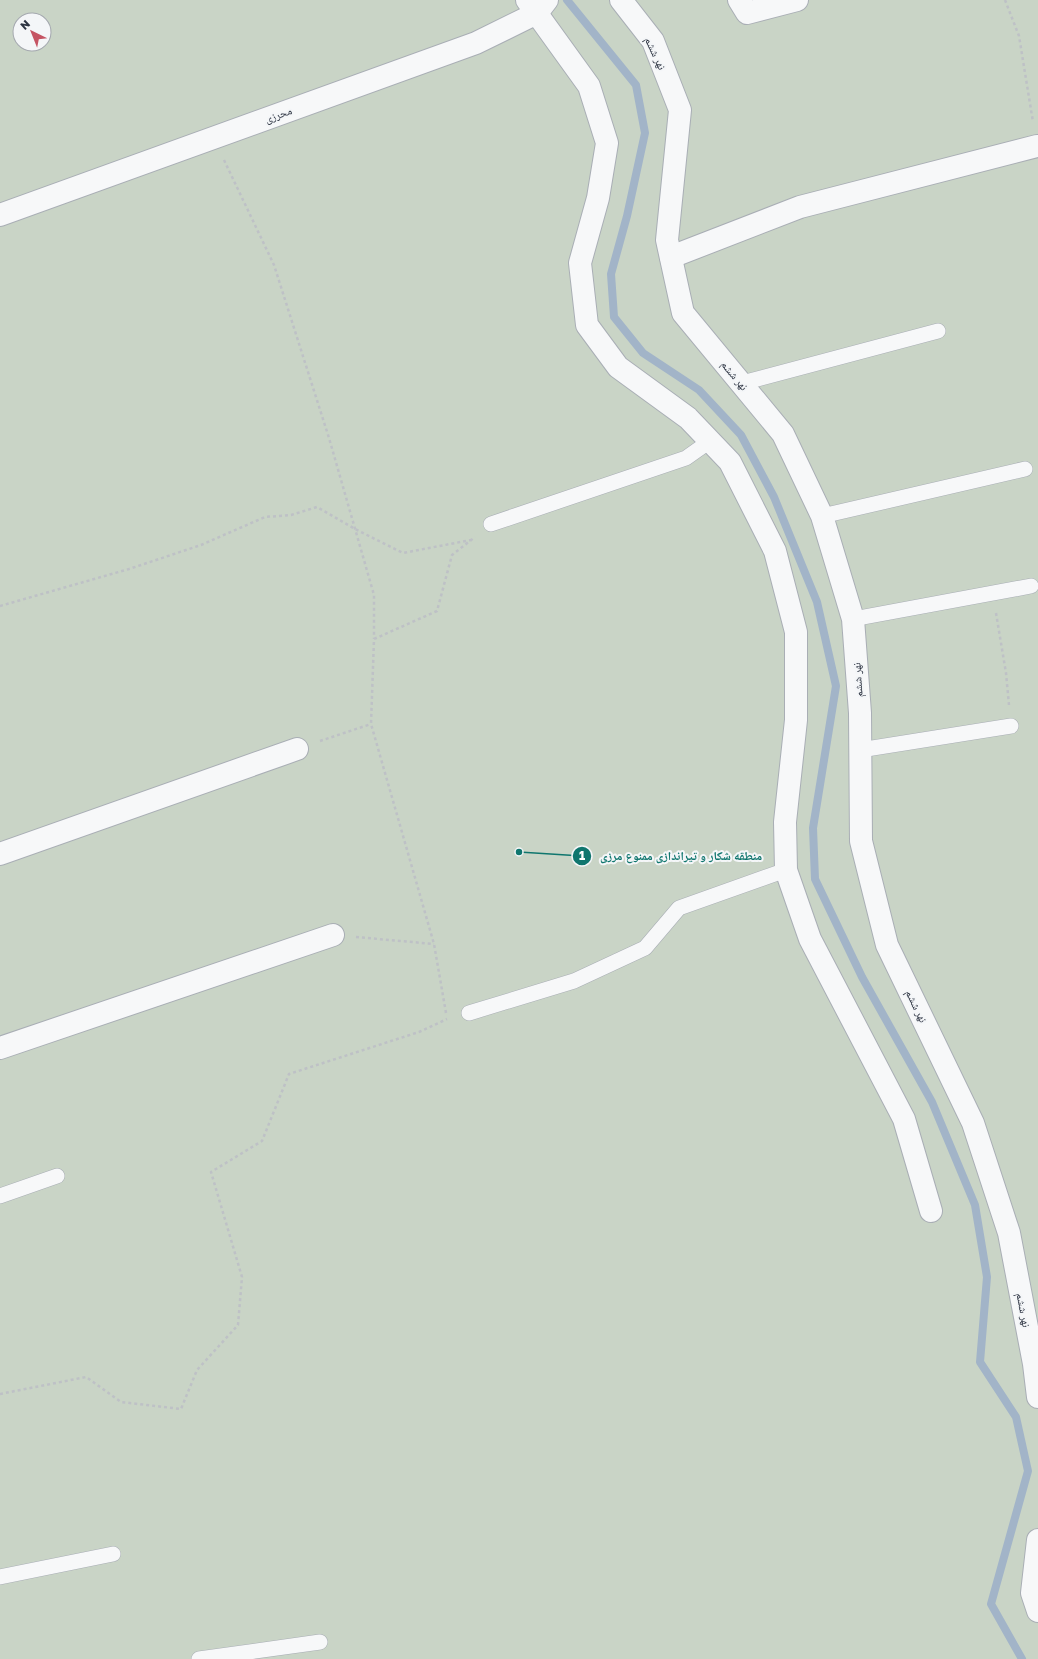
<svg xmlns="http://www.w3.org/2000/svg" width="1038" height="1659" font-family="'Golos Text','Noto Naskh Arabic',sans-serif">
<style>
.green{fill:#c9d4c6;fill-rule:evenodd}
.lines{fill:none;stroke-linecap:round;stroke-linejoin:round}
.stream{stroke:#a2b4c8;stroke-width:8}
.service-casing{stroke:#a9aeb5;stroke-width:16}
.minor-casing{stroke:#a9aeb5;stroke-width:24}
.tertiary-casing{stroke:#a9aeb5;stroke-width:24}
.path{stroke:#bec1c6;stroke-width:2.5;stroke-dasharray:3 3;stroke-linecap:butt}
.service{stroke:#f7f8f9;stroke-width:15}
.minor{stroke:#f7f8f9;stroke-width:22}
.tertiary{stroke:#f7f8f9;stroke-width:22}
.labels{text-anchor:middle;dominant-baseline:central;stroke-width:4;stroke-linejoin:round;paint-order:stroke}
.street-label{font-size:11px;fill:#2d3442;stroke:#f4f6f8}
.leader{fill:none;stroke:#0f766e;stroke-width:1.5}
.callout-dot{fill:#0f766e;stroke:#f4f6f8;stroke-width:1.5}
.mark-label{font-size:12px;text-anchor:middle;font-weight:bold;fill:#fff}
.callout-label{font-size:12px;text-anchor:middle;font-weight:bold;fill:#0f766e;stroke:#f4f6f8;stroke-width:4;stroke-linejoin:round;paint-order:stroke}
</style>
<rect width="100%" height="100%" fill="#e4e7eb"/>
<path class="green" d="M0,0H1038V1659H0ZM20,20H44V44H20Z"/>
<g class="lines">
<polyline class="stream" points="567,0 636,85 645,133 627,216 611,274 614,317 643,353 699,390 741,435 774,497 817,602 836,686 813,828 815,879 862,977 932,1102 975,1205 987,1277 980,1362 1016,1417 1028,1471 991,1604 1022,1659"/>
<g class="service-casing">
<g id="service">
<polyline points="742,383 938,331"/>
<polyline points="822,516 1025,469"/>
<polyline points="491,524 686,458 710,441"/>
<polyline points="853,619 1031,586"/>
<polyline points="860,750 1011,726"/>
<polyline points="469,1013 574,981 645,948 679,908 786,870"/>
<polyline points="0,1196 57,1176"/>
<polyline points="0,1577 113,1554"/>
<polyline points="199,1659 320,1642"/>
</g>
</g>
<g class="minor-casing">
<g id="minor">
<polyline points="527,0 589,86 607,143 598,198 580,263 587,325 618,367 688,418 730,462 775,551 796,632 796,720 785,822 786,870 810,939 904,1119 931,1211"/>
<polyline points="621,0 653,41 680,110 667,240 683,313 783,434 822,516 853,619 860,713 861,841 887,945 973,1123 1009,1233 1034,1364 1038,1397"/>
<polyline points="739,0 747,13 797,0"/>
<polyline points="671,257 800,207 1037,146"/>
<polyline points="0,854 297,749"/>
<polyline points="0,1048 333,935"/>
<polyline points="1038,1540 1032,1593 1038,1611"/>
</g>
</g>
<g class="tertiary-casing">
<polyline id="tertiary" points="0,215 476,43 537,13 547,0"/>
</g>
<g class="path">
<polyline points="1005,0 1019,36 1033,122"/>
<polyline points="224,160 274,265 329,438 374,595 374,639"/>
<polyline points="0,606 129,569 201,545 265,517 291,515 317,507 355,529 403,553 471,540"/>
<polyline points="996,613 1006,673 1009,705"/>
<polyline points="320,741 371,724"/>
<polyline points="356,937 434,944"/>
<polyline points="446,1013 434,944 371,724 374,639 437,611 452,555 475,537"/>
<polyline points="0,1394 86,1377 121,1402 181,1409 197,1370 238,1325 242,1277 211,1172 262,1141 289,1074 419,1032 447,1019"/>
</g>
<use href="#service" class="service"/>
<use href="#minor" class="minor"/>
<use href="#tertiary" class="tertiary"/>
</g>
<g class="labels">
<g class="street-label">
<text transform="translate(656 53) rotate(65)">نهر ششم</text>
<text transform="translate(278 114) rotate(-20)">محرزی</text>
<text transform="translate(735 375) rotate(50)">نهر ششم</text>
<text transform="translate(857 680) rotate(-94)">نهر ششم</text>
<text transform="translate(917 1006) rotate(64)">نهر ششم</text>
<text transform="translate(1024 1310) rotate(79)">نهر ششم</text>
</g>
</g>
<path class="leader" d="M519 852L582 856"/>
<g class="callout-dot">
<circle cx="519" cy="852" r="4"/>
<circle cx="582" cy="856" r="10"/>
</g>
<g class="mark-label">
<text x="582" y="860">1</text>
</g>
<g class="callout-label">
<text x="681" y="860">منطقه شکار و تیراندازی ممنوع مرزی</text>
</g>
<g transform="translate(32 32) rotate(317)"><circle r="19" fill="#f4f6f8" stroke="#a4a8af"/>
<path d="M0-3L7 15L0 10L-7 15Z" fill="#c55463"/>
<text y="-6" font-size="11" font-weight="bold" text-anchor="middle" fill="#2d3442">N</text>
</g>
</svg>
